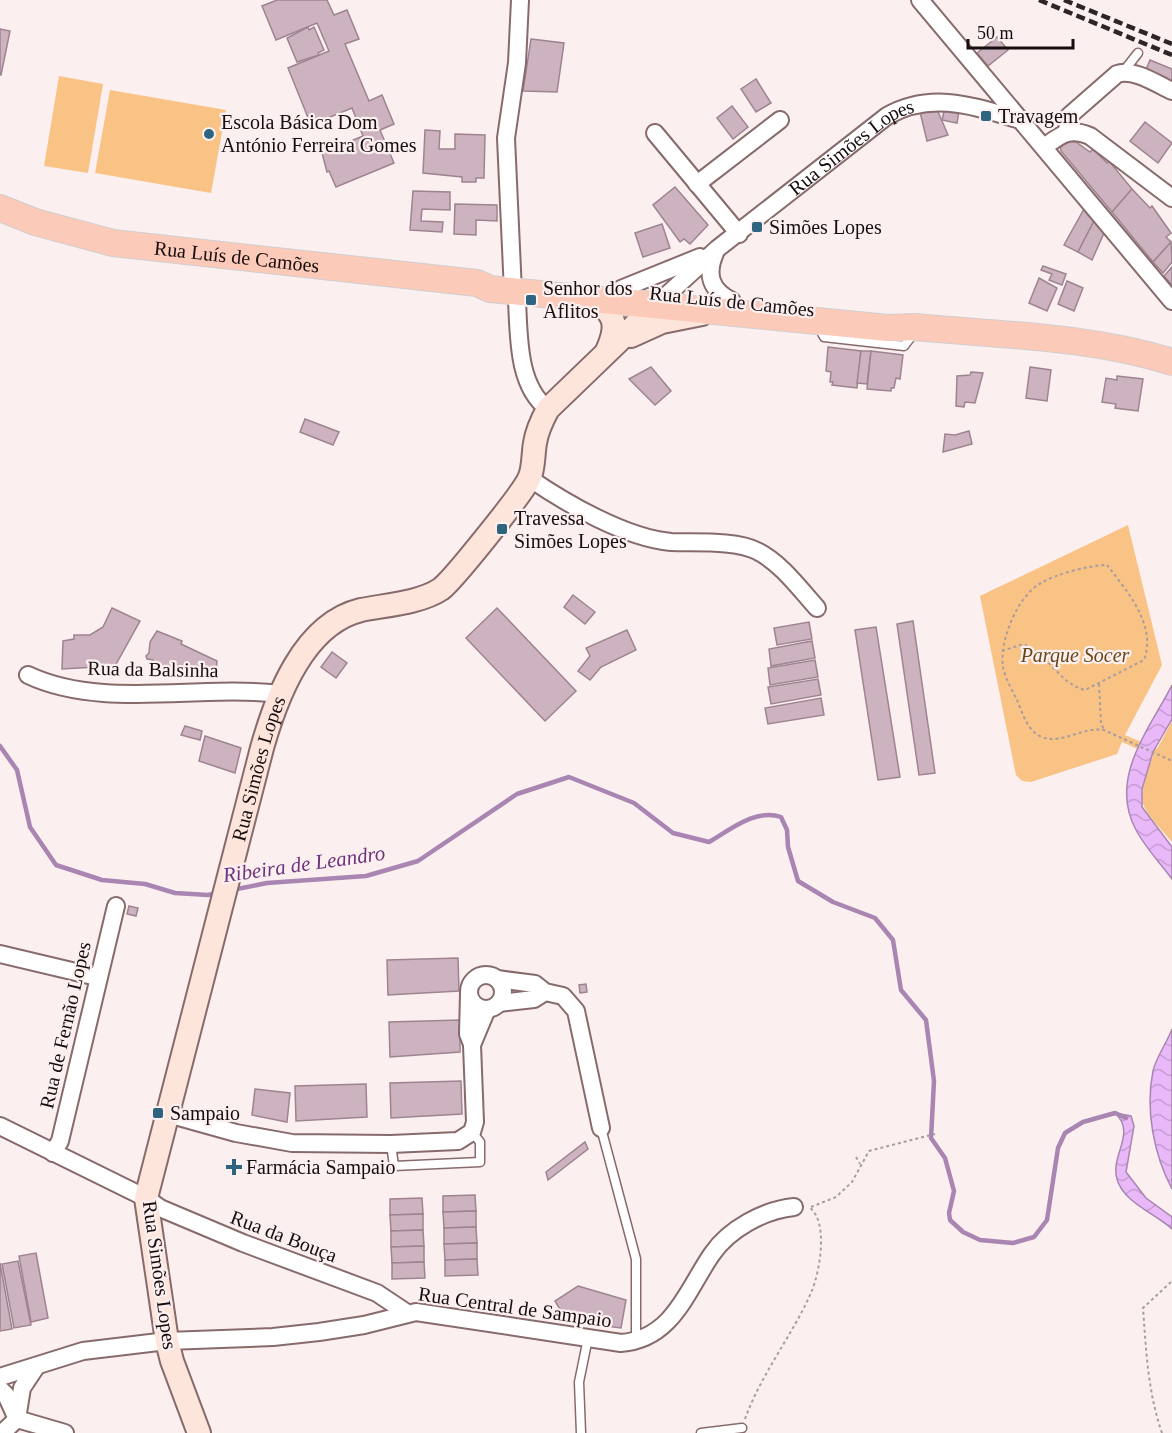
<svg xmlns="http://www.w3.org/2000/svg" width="1172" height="1433" font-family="Georgia,serif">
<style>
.green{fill:#f8c385}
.water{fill:url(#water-waves);stroke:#a985b2;stroke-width:1.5}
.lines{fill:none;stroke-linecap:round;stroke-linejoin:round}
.stream{stroke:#a985b2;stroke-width:4.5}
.building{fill:#cdb2bf;stroke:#9e8491;stroke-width:1.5}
.lane-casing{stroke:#876b6c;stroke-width:11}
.street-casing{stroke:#876b6c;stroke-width:20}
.secondary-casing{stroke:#876b6c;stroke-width:26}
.primary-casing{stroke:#d1cfcf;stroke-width:28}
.path{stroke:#a99d9e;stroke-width:2;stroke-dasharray:3 3;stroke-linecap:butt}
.lane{stroke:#fff;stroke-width:8}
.street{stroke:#fff;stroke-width:16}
.secondary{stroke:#fde5db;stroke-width:22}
.primary{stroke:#fbcab8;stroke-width:26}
.rail{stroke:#2f2526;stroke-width:4.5;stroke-dasharray:9 4.5;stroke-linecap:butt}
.poi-dot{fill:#2f6480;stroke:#fceff0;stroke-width:2}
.labels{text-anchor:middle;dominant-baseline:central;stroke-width:4.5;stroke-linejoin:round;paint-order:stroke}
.poi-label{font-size:20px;fill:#170d0e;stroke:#fceff0;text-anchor:start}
.street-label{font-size:20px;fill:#170d0e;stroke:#fceff0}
.park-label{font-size:20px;font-style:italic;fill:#6a4616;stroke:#fceff0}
.water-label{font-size:21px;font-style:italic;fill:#6d347e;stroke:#fceff0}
</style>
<defs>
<pattern id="water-waves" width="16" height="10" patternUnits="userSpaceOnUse" patternTransform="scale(1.5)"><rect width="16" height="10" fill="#e8b8f8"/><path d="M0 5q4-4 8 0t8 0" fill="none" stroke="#c69dd3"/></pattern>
</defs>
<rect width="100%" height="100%" fill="#fceff0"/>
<g class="green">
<polygon points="59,76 103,84 88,173 44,166"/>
<polygon points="110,90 226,110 211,193 95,173"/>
<path d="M1128,525L1162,665L1125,735L1157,749L1172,721V842C1138,802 1135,807 1153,756L1122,742L1117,754L1031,782L1022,781L1016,775L980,596Z"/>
</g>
<g class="water">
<path d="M1172,685V719L1153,752L1142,789V807L1172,847V879C1160,863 1145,847 1136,830C1108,778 1149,730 1172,685Z"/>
<path d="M1172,1029V1189C1154,1155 1145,1110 1153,1071C1156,1057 1167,1043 1172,1029Z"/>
<path d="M1115,1113L1131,1116L1134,1126L1126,1172L1146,1198L1172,1217V1229C1156,1214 1123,1202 1117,1179C1110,1155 1137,1133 1115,1113Z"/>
</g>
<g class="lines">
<g class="stream">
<polyline points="0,746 17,770 30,827 56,865 102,880 145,884 175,893 208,895 218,893"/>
<path d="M232,890L267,883L366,876L418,861L517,794L569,777L634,803L673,833L709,842C730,830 756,808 781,817L787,830L788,847L798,881L833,902L875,918L893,940L901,990L926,1020L934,1081L931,1138L945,1158L954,1191L949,1213L950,1220L963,1232L980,1240L1013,1243L1034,1237L1047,1220L1058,1148L1065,1133L1083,1122L1115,1113L1126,1118"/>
</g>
</g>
<g class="building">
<polygon points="277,0 327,0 334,15 347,10 359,39 345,44 369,101 382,95 394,124 380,130 394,163 336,187 329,171 327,172 322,153 363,136 352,108 311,125 288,68 329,51 317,23 276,40 262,6"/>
<polygon points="308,27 309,30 314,27 324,50 318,53 319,55 297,62 287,38"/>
<polygon points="0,29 10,31 1,75 0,75"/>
<polygon points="997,37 1008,50 988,66 977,53"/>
<polygon points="531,39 564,43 557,92 523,91"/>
<polygon points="1150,60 1172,69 1172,86 1144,74"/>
<polygon points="756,79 771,103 756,112 741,89"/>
<polygon points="732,106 748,127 733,139 717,118"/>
<polygon points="936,107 948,135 927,141 920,112"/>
<polygon points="945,107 959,110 957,123 942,120"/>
<polygon points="1145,122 1172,143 1158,163 1130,141"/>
<polygon points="425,130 440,131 439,149 455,149 455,134 485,135 484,178 476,178 476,182 462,182 462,177 423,173"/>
<polygon points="1065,141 1076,142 1090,152 1093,149 1107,163 1109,161 1132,189 1112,212 1061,151 1060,144"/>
<polygon points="675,187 708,225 690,244 684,239 680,242 653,205"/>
<polygon points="1132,189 1150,208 1152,206 1171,233 1166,237 1171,242 1153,262 1112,212"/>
<polygon points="413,191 450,192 450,210 422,209 421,221 443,222 442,232 410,230"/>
<polygon points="455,204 497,205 497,221 476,220 476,235 454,234"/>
<polygon points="1084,209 1094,221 1078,252 1064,245"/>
<polygon points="1094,221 1104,233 1092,260 1078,252"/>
<polygon points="662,224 670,248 643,257 635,233"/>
<polygon points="1171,242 1172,262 1163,273 1153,262"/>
<polygon points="1043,266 1066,274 1062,285 1049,280 1052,274 1041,270"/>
<polygon points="1172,267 1172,285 1164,276"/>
<polygon points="1039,278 1057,288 1047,311 1029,303"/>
<polygon points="1067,281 1083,288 1074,311 1058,304"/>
<polygon points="828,347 861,351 857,388 832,385 833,382 830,382 831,372 826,371"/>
<polygon points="861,351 871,351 867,384 857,383"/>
<polygon points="871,351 903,355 900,379 896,378 894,388 891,388 891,391 867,389"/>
<polygon points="651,367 671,391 655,405 629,379"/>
<polygon points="1030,367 1051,370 1047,401 1026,398"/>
<polygon points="971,372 983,373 975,403 965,402 964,407 956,406 957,376 970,375"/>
<polygon points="1117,376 1143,379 1138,411 1115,408 1116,404 1102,402 1106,378 1117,380"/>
<polygon points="305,419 339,432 333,445 300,432"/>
<polygon points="969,431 972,444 943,452 945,434 955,435"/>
<polygon points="573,595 595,612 585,624 564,607"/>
<polygon points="112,608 140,621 115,666 62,669 63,641 74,639 74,635 90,635 103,627"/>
<polygon points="497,608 576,691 545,721 466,638"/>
<polygon points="913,621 935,773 919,775 897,624"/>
<polygon points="809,622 812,639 777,645 774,628"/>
<polygon points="876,627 900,777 878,780 855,630"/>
<polygon points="627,630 636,650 601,667 590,680 578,671 590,656 586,648"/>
<polygon points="157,631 182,641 181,644 217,661 216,672 153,669 153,660 147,659 146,656 149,653 150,642"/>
<polygon points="812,641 815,658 771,666 769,649"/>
<polygon points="332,652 347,663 336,678 321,667"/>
<polygon points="815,660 818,677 770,685 768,668"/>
<polygon points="818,679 821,695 771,704 768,687"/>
<polygon points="821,698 824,715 768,724 765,708"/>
<polygon points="185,726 202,731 200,740 181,735"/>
<polygon points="205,736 241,748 235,773 199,761"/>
<polygon points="129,906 138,908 136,916 127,914"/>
<polygon points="458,958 459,991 388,995 387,960"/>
<polygon points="586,984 587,992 580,993 579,985"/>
<polygon points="460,1020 460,1052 390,1057 389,1022"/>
<polygon points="461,1081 462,1114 391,1118 390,1083"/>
<polygon points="366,1084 367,1117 296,1121 295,1086"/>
<polygon points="255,1089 290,1093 287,1122 252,1115"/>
<polygon points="585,1142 588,1149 548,1180 546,1172"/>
<polygon points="475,1195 476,1211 443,1212 443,1196"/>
<polygon points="422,1198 423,1214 390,1215 390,1199"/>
<polygon points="476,1211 476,1227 444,1228 443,1212"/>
<polygon points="423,1214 423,1230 391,1231 390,1215"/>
<polygon points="476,1227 477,1243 444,1244 444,1228"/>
<polygon points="423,1230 424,1246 391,1247 391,1231"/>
<polygon points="477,1243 477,1259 445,1260 444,1244"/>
<polygon points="424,1246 424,1262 392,1263 391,1247"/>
<polygon points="36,1253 48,1318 31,1322 19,1256"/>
<polygon points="477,1259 478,1275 445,1276 445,1260"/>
<polygon points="18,1261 31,1325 14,1328 2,1264"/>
<polygon points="424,1262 425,1278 392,1279 392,1263"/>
<polygon points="0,1263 12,1329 0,1331"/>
<polygon points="578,1286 626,1300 621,1328 605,1326 606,1324 577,1317 577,1319 562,1313 555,1301"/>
</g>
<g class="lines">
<g class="lane-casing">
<g id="lane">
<polyline points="1123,72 1138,53"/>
<polyline points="818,325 824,337 904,346 914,333"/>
<polyline points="601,1128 636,1259 636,1341"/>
<polyline points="391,1144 394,1166 480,1162 480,1142 472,1132"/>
<polyline points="581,1433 579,1382 588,1338"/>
<polyline points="701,1433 742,1428"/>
</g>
</g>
<g class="street-casing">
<g id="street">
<polyline points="920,0 1172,301"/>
<path d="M1067,131L1069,116L1117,74C1133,68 1157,84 1172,91"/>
<polyline points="655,133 739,234"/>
<path d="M1044,147C1061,135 1069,127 1090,136L1172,198"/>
<polyline points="697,184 780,120"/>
<path d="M715,253C706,274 710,290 732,301"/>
<polyline points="621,289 700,257"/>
<polyline points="513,292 506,138 517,63 520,0"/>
<path d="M517,301C519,335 517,386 548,409"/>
<path id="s1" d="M656,305L717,249L887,116C931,91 973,106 1017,119"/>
<path d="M529,478C567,504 626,538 671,542C695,543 736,540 757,551C781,563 799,588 817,608"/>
<path d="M28,675C102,710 200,684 279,694"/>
<polyline points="0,954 97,977"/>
<circle cx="486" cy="992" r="17"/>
<polyline points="497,979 535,984 545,992 563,996 576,1011 601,1128"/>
<polyline points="469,994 468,1034 472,1044"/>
<polyline points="499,1003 534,999 545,992"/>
<polyline points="168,1114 236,1133 292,1143 391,1144 458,1141 472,1132 475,1122 472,1045 487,1009"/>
<polyline points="0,1126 146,1198 160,1208 243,1243 377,1293 407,1313"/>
<polyline points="53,1153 60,1141 116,906"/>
<path d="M0,1377L83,1351L167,1341L273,1337L319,1332L364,1325L416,1312L621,1343C673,1339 687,1290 712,1254C729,1229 764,1210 794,1207"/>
<polyline points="0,1389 6,1395 17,1419"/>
<polyline points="17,1419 22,1388 36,1367"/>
<polyline points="2,1433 17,1419 65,1433"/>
</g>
</g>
<g class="secondary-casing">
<g id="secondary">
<path d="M592,300C617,313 618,326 607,351"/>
<polyline points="631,336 662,322 702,314"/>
<path id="s2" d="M199,1433L172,1361L167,1341L146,1198L262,748C276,698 303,624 361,610C386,605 420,603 441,589C453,580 522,494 529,479C534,469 533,454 535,443C537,430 542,420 548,409L655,306L669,301"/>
</g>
</g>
<g class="primary-casing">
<g id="primary">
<path id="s3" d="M0,208L35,222L113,243L477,283L490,289L888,328L915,327C1000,335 1090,336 1172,362"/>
</g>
</g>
<g class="path">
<path d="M1002,651L1023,644C1048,653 1059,684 1085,690L1144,660C1157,625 1127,591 1107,565C1090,565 1056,574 1041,583C1018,595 999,641 1003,667C1005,678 1012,690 1017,700C1023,714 1027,731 1042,737C1062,745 1083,726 1104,730L1172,761"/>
<polyline points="1099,684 1101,723 1104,730"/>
<polyline points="856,1157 860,1164"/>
<polyline points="811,1207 836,1197 852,1182 869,1151 935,1134"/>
<path d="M745,1419C761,1374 792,1336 811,1293C820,1272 829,1221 809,1207"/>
<path d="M1162,1433C1148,1393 1146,1350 1143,1308L1172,1281"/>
</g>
<use href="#lane" class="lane"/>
<use href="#street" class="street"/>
<use href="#secondary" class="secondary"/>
<use href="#primary" class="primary"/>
<g class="rail">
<polyline points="1039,0 1172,55"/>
<polyline points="1064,0 1172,44"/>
</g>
</g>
<g class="poi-dot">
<rect x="980" y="110" width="12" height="12" rx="3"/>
<circle cx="209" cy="134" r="6"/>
<rect x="751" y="221" width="12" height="12" rx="3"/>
<rect x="525" y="294" width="12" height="12" rx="3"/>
<rect x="496" y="523" width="12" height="12" rx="3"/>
<rect x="152" y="1107" width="12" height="12" rx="3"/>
<path d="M231 1158h6v6h6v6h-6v6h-6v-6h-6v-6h6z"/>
</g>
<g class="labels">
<g class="poi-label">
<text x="998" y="116">Travagem</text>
<text x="221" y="122">Escola Básica Dom<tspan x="221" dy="23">António Ferreira Gomes</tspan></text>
<text x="769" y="227">Simões Lopes</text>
<text x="543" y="288">Senhor dos<tspan x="543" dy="23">Aflitos</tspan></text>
<text x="514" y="518">Travessa<tspan x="514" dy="23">Simões Lopes</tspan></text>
<text x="170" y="1113">Sampaio</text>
<text x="246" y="1167">Farmácia Sampaio</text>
</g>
<g class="street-label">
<text stroke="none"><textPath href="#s1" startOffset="252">Rua Simões Lopes</textPath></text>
<text stroke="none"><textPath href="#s3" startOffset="243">Rua Luís de Camões</textPath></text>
<text transform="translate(732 301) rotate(6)">Rua Luís de Camões</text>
<text transform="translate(153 669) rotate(1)">Rua da Balsinha</text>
<text stroke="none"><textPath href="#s2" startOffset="686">Rua Simões Lopes</textPath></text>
<text transform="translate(65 1025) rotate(-77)">Rua de Fernão Lopes</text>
<text transform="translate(284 1236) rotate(21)">Rua da Bouça</text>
<text transform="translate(160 1275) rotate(82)">Rua Simões Lopes</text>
<text transform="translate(515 1307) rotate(8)">Rua Central de Sampaio</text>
</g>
<g class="park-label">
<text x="1075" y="655">Parque Socer</text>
</g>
<g class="water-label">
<text transform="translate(304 864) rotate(-8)">Ribeira de Leandro</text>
</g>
</g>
<path d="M968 39v9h105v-9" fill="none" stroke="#170d0e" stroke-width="3"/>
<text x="977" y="39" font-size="18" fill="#170d0e" stroke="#fceff0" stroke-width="4.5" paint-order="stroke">50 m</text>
</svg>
